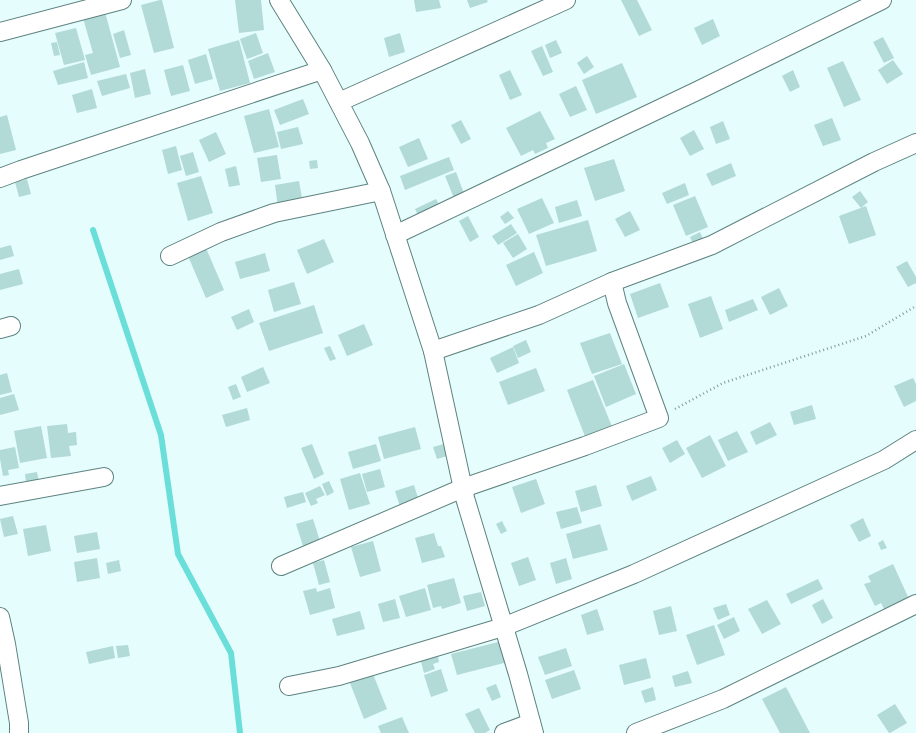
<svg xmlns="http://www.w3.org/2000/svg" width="916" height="733" font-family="'Source Sans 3',sans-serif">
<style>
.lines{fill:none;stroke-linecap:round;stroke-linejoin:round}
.stream{stroke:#6adfda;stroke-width:6}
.building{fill:#b2dad7}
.street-casing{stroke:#5d8381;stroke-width:20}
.path{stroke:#879a99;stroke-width:2.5;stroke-dasharray:1 3;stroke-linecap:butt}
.street{stroke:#fff;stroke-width:18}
</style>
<rect width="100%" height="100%" fill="#e5fdfc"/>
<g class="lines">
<polyline class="stream" points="93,230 161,435 178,554 231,653 240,733"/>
</g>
<g class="building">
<polygon points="160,0 162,0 174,48 154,53 141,5"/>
<polygon points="235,0 261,0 264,30 239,33"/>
<polygon points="414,0 439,0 441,8 416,12"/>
<polygon points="467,0 487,0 488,2 470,8"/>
<polygon points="621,0 637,0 652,30 639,36"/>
<polygon points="105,12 120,67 91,75 85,55 93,53 83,18"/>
<polygon points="713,19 720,36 702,45 694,28"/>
<polygon points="76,28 85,60 64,65 55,33"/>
<polygon points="124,30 131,55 120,58 113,34"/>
<polygon points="256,33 263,53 247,59 240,39"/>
<polygon points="400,33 405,52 389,57 384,38"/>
<polygon points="883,37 894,58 884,63 873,42"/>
<polygon points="239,40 250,83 220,91 208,49"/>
<polygon points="556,40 562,53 550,58 545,45"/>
<polygon points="57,42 60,55 54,56 51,43"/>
<polygon points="542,46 553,72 543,76 531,51"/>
<polygon points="268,53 275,72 254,79 248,61"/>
<polygon points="206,54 213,79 195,84 188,60"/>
<polygon points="587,56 594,67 584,74 577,63"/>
<polygon points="893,60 903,74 887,84 878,70"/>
<polygon points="843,61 861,100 844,107 827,68"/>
<polygon points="84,62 88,78 58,85 53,71"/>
<polygon points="622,63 637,97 596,114 582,80"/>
<polygon points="183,65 190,91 171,96 164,70"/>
<polygon points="145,69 151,94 135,98 130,73"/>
<polygon points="510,70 522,95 510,100 499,75"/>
<polygon points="793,70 800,87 790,92 782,76"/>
<polygon points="126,74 130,88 102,96 97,81"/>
<polygon points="576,86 587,110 570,117 559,94"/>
<polygon points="92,89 97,108 77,113 72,95"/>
<polygon points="303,99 309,114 280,125 274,110"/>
<polygon points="269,109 279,147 254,153 244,116"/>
<polygon points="540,111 555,139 546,143 548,148 535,154 533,150 521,156 506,128"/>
<polygon points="7,115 16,150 0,154 0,117"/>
<polygon points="832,118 841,140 823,146 814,125"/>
<polygon points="461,120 471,139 461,144 451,125"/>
<polygon points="723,121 730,139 716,144 710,127"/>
<polygon points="298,127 303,144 281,149 277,132"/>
<polygon points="694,130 704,149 690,156 680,138"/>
<polygon points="216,132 226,154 209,162 199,140"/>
<polygon points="419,138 428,159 408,167 399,147"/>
<polygon points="176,146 182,170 168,174 162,150"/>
<polygon points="193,152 199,172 186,176 180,156"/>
<polygon points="277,155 281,179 261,182 257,158"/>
<polygon points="449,157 454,170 405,190 400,176"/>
<polygon points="614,159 625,191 595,201 584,168"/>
<polygon points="317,160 318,168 310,169 309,161"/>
<polygon points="731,163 736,176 712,186 706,174"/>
<polygon points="236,166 240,185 229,187 225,169"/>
<polygon points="456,172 466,199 456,203 445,176"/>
<polygon points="201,176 213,213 188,221 177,183"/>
<polygon points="27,179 31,194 19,197 15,182"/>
<polygon points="299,181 303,204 278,208 275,185"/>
<polygon points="685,183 689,195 667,204 662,193"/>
<polygon points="860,191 868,202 861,208 852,197"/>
<polygon points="695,196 708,227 686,236 673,205"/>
<polygon points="542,198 554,223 529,234 517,209"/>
<polygon points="436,199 441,208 420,219 415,209"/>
<polygon points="577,200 582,216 559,223 555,207"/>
<polygon points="866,206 876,235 849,244 839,216"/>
<polygon points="508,211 514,218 505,224 500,217"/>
<polygon points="630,211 640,230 625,237 615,219"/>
<polygon points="468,216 479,237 470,242 459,221"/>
<polygon points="588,220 597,251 546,266 536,235"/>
<polygon points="511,224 517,233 498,245 492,236"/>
<polygon points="700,232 704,241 694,246 690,237"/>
<polygon points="518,234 527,249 513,258 503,243"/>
<polygon points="324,239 334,262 307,274 297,250"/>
<polygon points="11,245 14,256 0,260 0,248"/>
<polygon points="206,248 224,290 206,298 188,256"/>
<polygon points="534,252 543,273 516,286 506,265"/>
<polygon points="265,253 270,271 240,279 235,262"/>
<polygon points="907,261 916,277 916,283 908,287 896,267"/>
<polygon points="19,269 23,284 0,290 0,274"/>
<polygon points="294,282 301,304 274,312 268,290"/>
<polygon points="660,283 669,307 638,318 630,294"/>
<polygon points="779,288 788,306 770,315 761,297"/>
<polygon points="711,296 723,329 700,338 688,304"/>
<polygon points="753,299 758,310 729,322 725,310"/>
<polygon points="314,305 323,333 269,351 259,323"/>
<polygon points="249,309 254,322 237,330 231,317"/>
<polygon points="364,324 373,345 347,356 338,335"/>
<polygon points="610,333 622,364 592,374 580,343"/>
<polygon points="526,340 531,352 518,358 513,346"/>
<polygon points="330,346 336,359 330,361 324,348"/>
<polygon points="513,347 519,363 497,373 490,358"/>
<polygon points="624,364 636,394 606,407 594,376"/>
<polygon points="263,367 270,383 247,392 241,377"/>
<polygon points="536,368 545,391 508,405 499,382"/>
<polygon points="7,373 12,392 0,395 0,375"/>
<polygon points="913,378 916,384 916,401 904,407 894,386"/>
<polygon points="593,380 613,429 586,439 567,390"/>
<polygon points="236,384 241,397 233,400 228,387"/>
<polygon points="14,394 19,410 0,415 0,398"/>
<polygon points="812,405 816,419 794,425 790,412"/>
<polygon points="247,408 250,420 226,427 222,415"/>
<polygon points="770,422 777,435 756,445 750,432"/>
<polygon points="67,424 68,433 76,432 77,445 69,446 71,456 51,458 47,426"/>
<polygon points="41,426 47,458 20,463 14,431"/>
<polygon points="415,427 421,449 384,459 378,437"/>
<polygon points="737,431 748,452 728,461 718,440"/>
<polygon points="710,435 726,466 702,478 686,448"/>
<polygon points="677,440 685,454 670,463 662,448"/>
<polygon points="451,442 454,454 437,459 433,447"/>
<polygon points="312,444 324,474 314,479 301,448"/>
<polygon points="376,444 381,461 353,469 348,452"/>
<polygon points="15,447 19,468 8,470 9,475 3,476 0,459 0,450"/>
<polygon points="380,469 385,487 367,492 362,474"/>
<polygon points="37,472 40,488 27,490 25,474"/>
<polygon points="360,473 370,504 349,510 340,479"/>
<polygon points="651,476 657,490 632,501 626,486"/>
<polygon points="536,479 545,504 521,513 512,487"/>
<polygon points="329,481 334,492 327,496 322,484"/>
<polygon points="414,485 420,504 401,510 395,491"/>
<polygon points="596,485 602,506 581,512 575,491"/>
<polygon points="320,486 325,495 316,499 318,503 311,506 305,493"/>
<polygon points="303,492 306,502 287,508 284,497"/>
<polygon points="577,507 582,523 561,529 556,512"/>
<polygon points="13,516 18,534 4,537 0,519"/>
<polygon points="863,518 871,536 859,542 850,525"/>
<polygon points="313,519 320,541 303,546 296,524"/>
<polygon points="502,521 507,531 501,534 496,524"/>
<polygon points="600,524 608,550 573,559 566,534"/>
<polygon points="46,525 51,551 28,556 23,529"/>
<polygon points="97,532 100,549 77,553 74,536"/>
<polygon points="434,533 438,546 441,546 445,557 422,563 415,538"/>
<polygon points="883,540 887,548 881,550 878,543"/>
<polygon points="373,541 381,571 360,577 351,547"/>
<polygon points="528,557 536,580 519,586 511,563"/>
<polygon points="97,558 100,578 77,582 74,562"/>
<polygon points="566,558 572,579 556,584 550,563"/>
<polygon points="119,560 121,571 108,574 106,563"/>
<polygon points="324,560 330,582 319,585 313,563"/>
<polygon points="893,564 909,599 885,611 881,603 875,606 864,584 871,582 868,576"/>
<polygon points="454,578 461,603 442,609 441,606 433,608 427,585"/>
<polygon points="818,579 823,589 791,604 786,594"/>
<polygon points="316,588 317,592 330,588 335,608 310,615 303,591"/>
<polygon points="425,588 431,610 406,617 399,596"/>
<polygon points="481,592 485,606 467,611 463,596"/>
<polygon points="395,599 400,618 383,622 378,604"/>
<polygon points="823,599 833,618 822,624 812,605"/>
<polygon points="767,600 781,624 762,634 748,609"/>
<polygon points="726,604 730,615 718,620 713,608"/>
<polygon points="671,606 677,631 659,635 653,611"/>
<polygon points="597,609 604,630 587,635 581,615"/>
<polygon points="360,611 365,629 337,636 332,619"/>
<polygon points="734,617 740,631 724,639 717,625"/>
<polygon points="714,625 725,655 697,665 686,635"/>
<polygon points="502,641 508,662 457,675 451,654"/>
<polygon points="128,645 130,656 118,658 116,646"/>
<polygon points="113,646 115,658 89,664 86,652"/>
<polygon points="566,648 572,666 545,675 538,657"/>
<polygon points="437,653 439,662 433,664 435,669 424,673 420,658"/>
<polygon points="646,658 651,678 624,685 619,665"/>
<polygon points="441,669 448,691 431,697 424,675"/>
<polygon points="574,670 581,689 552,699 545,680"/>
<polygon points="688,671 692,683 675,687 672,676"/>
<polygon points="373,674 387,709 364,719 350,683"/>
<polygon points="496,684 501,697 492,701 486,688"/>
<polygon points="653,687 656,700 645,703 641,691"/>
<polygon points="786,687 810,733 780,733 762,699"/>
<polygon points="895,704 907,723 890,733 889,733 877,715"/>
<polygon points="479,708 490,730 485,733 475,733 465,714"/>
<polygon points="402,717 409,733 381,733 378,726"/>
</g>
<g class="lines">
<g class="street-casing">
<g id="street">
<polyline points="279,0 322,70 360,143 381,191 433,351 465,498 518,674 534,733"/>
<polyline points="0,32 122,0"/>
<polyline points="339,102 566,0"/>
<polyline points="0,178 21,170 322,70"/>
<polyline points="395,235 697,91 882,0"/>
<polyline points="170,256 221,232 274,213 381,191"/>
<polyline points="0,329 11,326"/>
<polyline points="433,351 539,315 612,282 712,245 874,162 916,143"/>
<polyline points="0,496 104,477"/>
<polyline points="281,566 463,488 585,446 659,418 617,303 612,282"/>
<polyline points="0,617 6,644 19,723 19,733"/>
<polyline points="289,686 339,676 503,627 634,574 884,460 916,440"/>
<polyline points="504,733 531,723"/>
<polyline points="636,733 723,699 916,604"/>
</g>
</g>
<polyline class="path" points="675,409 723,383 866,336 916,306"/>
<use href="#street" class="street"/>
</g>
</svg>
